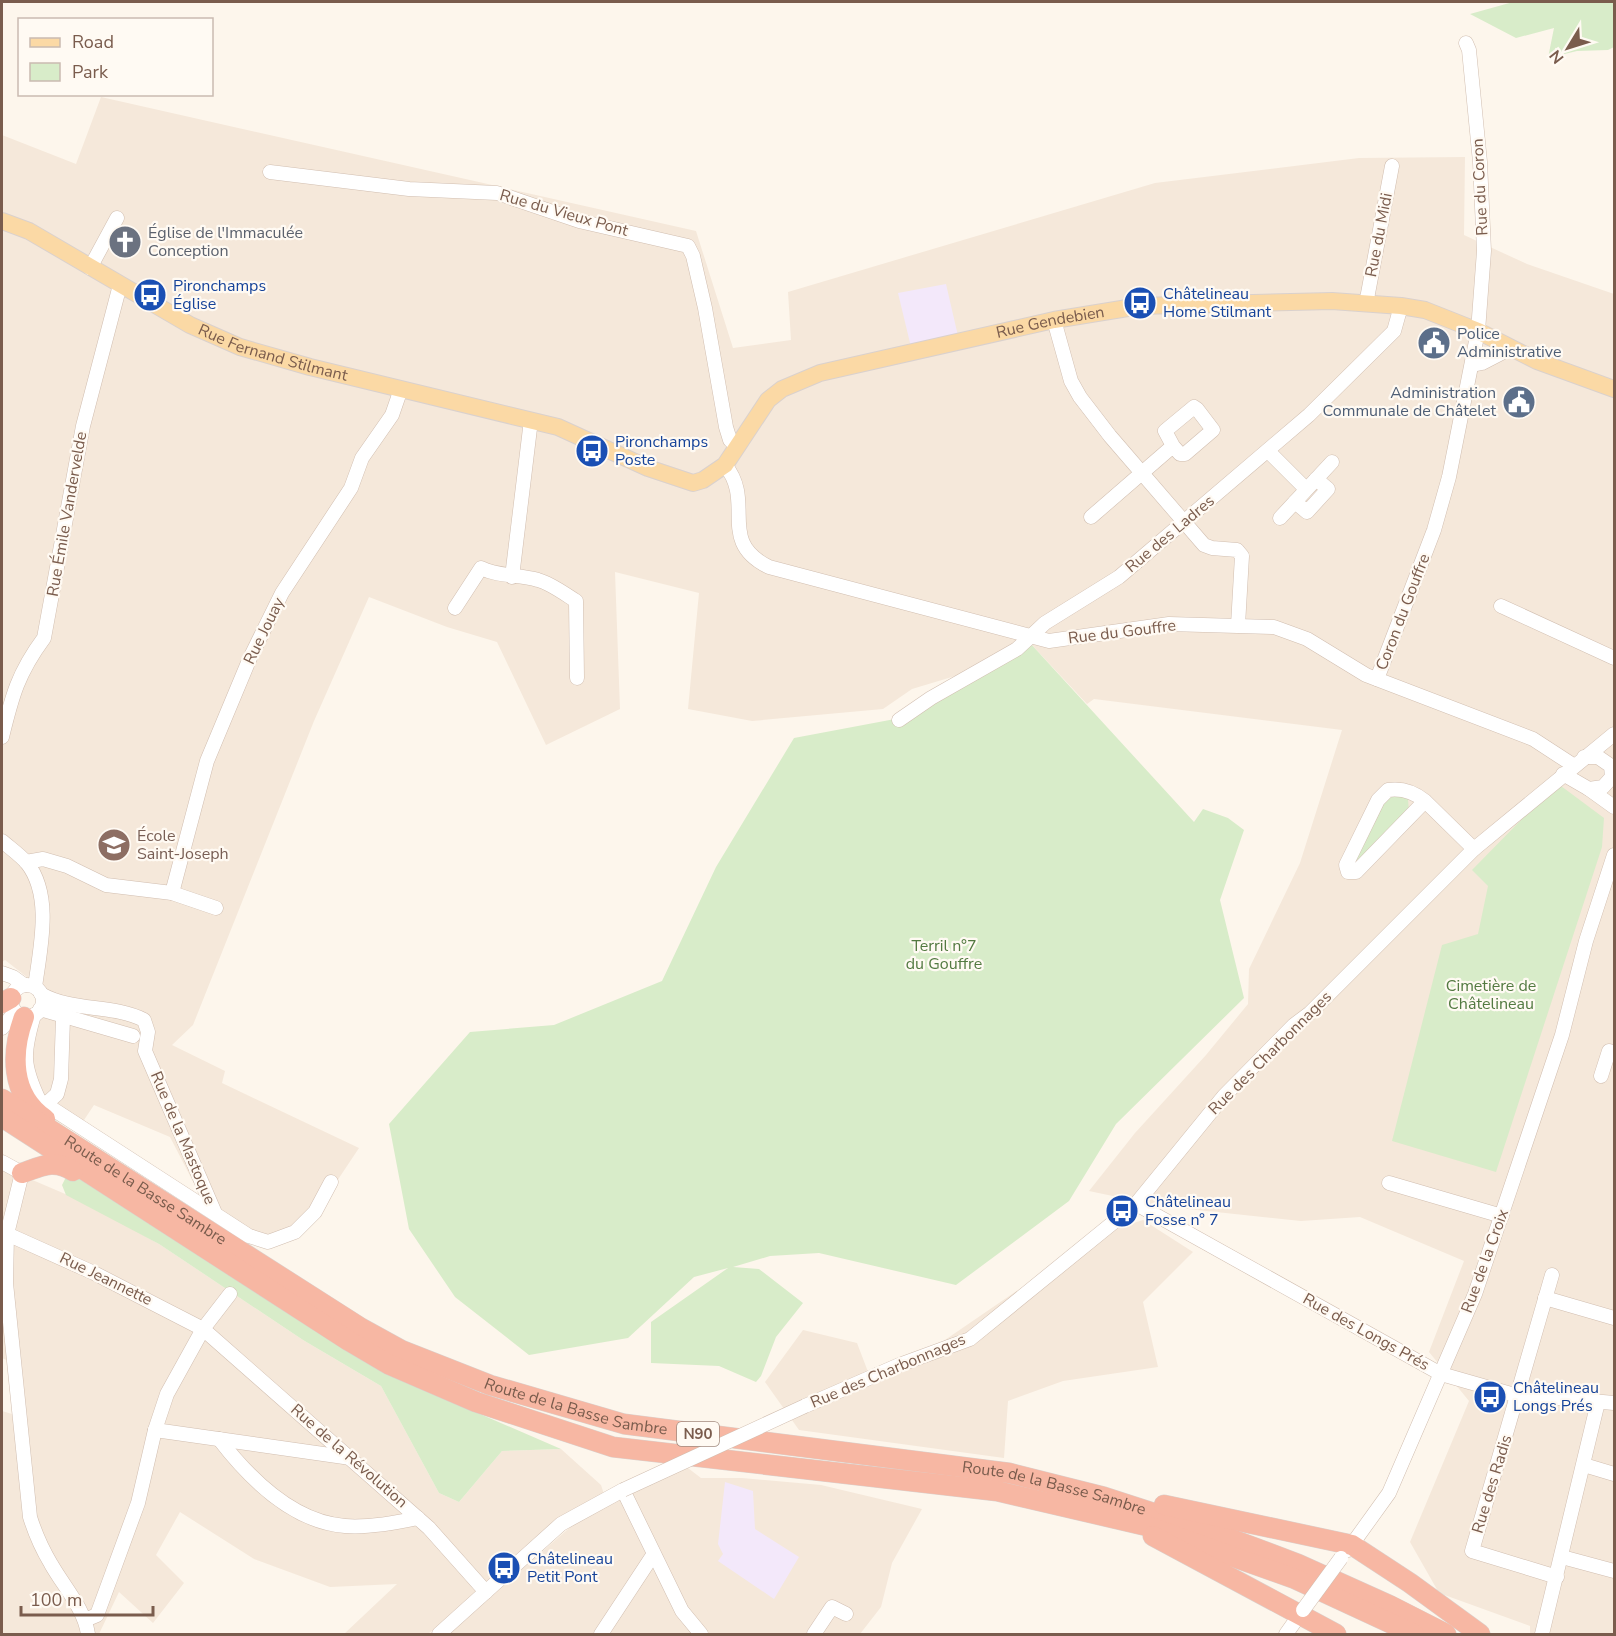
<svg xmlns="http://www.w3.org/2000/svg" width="1616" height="1636" font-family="'Nunito Sans',sans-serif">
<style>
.residential{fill:#f5e8da}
.education{fill:#f3e8fa}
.green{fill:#d8ecc9}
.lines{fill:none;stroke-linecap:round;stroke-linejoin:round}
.minor-casing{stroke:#d1beb0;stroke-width:15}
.major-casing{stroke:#dad1cd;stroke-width:18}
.highway-casing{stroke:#dad1cd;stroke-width:21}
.minor{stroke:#fff;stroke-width:14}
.major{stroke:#fbd9a5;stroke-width:16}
.highway{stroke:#f7b7a3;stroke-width:20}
.minor-bridge-casing{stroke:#d1beb0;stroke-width:15;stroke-linecap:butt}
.minor-bridge{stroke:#fff;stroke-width:14}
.labels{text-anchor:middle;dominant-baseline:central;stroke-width:4.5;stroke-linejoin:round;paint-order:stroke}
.shield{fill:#fffaf3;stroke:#a28b7f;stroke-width:1.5}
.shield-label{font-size:15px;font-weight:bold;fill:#7a5c4d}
.street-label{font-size:16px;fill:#7a5c4d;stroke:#fffaf3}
.worship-label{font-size:16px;fill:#5b616d;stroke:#fffaf3;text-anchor:start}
.transit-label{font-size:16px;fill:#164399;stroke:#fffaf3;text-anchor:start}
.service-label{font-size:16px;fill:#4e5e75;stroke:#fffaf3;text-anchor:start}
.education-label{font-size:16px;fill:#785e54;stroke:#fffaf3;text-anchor:start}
.park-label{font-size:16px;fill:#537a41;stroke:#fffaf3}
</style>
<rect width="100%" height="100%" fill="#fdf6ec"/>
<g class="residential">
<polygon points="101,97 696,231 733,348 791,340 788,292 1155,183 1359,158 1465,157 1464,235 1527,264 1614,294 1614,1634 1530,1634 1530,1626 1439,1593 1410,1542 1469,1401 1429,1352 1464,1261 1360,1217 1301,1221 1160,1206 1089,1191 1135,1133 1206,1055 1248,1004 1249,969 1300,863 1342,730 1094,699 1087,704 1030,643 1005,661 912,689 883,709 752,721 688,709 699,593 615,572 620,709 546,745 497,642 447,627 369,597 314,721 193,1025 172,1045 225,1071 222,1083 359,1148 337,1181 302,1232 262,1246 202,1199 170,1137 94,1105 76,1132 35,1109 29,1013 55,996 41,988 5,960 2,962 2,135 76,164"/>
<polygon points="2,1167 84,1202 159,1244 303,1340 381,1386 439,1493 459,1502 502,1451 561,1449 601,1485 604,1494 552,1527 428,1634 344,1634 397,1584 330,1587 254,1559 180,1512 156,1555 184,1583 153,1623 119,1592 99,1634 2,1634 2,1411 12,1414 9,1361 2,1358"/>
<polygon points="1143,1220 1193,1252 1143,1302 1158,1367 1063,1381 1008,1401 1004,1458 799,1430 765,1382 803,1330 857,1343 870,1377 923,1355 1100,1234"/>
<polygon points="684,1465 701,1478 742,1478 821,1485 922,1509 892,1563 881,1607 860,1634 448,1634 583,1516"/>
</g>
<g class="education">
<polygon points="946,284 958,336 911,347 898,293"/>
<polygon points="725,1482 753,1491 755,1529 799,1557 774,1599 718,1561 723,1554 718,1544"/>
</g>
<g class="green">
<polygon points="1513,2 1614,2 1614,47 1608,50 1577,51 1548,58 1554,28 1516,38 1470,14"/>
<polygon points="1030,643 1194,822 1203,809 1228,818 1244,830 1220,900 1244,998 1116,1124 1069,1201 956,1285 819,1253 770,1256 733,1267 759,1269 803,1303 776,1337 761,1376 756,1382 719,1366 651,1363 651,1322 728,1268 694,1277 628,1338 529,1355 455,1297 409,1229 389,1124 470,1032 554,1025 662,981 716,867 794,738 895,719"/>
<polygon points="1561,786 1604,818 1602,847 1496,1172 1392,1141 1442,945 1478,934 1488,886 1472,870 1522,819"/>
<polygon points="1393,792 1408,799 1409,812 1360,862 1355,862 1354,859 1380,805"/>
<polygon points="77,1177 388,1374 561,1449 502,1451 459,1502 439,1493 381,1386 303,1340 159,1244 66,1195 62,1185 65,1179"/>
</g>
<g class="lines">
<g class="minor-casing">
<g id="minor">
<polyline points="270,172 409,189 497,193 579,221 688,246 693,256 705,308 726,427 730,440 736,445"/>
<polyline points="90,268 117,218"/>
<polyline points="1366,304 1392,166"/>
<polyline points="1054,320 1071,381 1080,397 1110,436 1204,545 1212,548 1237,550 1242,556 1238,625"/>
<polyline points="1472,365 1482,363 1511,348"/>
<polyline points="1268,451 1306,489"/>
<path d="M725,465C756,503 716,541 769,567L1049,641L1169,624L1274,627L1307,639L1366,675L1533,739L1573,765"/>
<polyline points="1295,502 1307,512 1328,489 1316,479"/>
<polyline points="1091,517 1173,446 1165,431 1194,407 1197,409 1213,430 1185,454 1180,454 1173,446"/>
<polyline points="1280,518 1332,462"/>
<polyline points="512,577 531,420"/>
<polyline points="1501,606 1614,658"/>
<path d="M455,608L481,568C499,577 519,574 538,580C550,583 565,594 576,601L577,678"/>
<polyline points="1377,679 1434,530 1449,477 1478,331 1484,251 1480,162 1469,50 1466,43"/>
<polyline points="899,720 931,698 1017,649 1045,623 1119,577 1309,415 1394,331 1401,306"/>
<path d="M2,737C12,696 18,673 44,638L83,426L120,285"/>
<polyline points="1563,774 1589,789 1603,787 1612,777 1611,766 1598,757 1584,757"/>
<polyline points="1589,789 1614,807"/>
<path d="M1425,801L1356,872H1348L1346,865L1350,857L1378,800L1388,790C1402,788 1414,792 1425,801L1474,849"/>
<path d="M2,841C10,848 20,855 27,863C53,896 40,949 35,987"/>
<polyline points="26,862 43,859 67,866 106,885 172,893 216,908"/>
<polyline points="172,893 207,761 250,658 282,593 351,488 362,458 392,415 401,389"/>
<polyline points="2,973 13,977 24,985"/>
<circle cx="27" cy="1001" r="16"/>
<path d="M41,994C73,1012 112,1004 144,1020L148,1032L145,1051L215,1213"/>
<polyline points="40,1009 133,1036"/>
<path d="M34,1015C23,1053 22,1064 39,1100L249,1236L268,1242L295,1232L315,1212L331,1182"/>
<polyline points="2,1028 15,1012"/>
<polyline points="1601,1076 1609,1051 1614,1053"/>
<polyline points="46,1104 57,1094 61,1079 63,1018"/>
<path d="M2,1162L22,1173L7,1234L6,1283L30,1517C35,1533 42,1549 51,1564C64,1587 84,1608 88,1634"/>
<polyline points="1389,1183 1502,1216"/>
<polyline points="1136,1204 1441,1374 1511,1394 1614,1403"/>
<polyline points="7,1234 94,1273 203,1329 429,1528 486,1592"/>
<polyline points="1552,1275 1472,1551 1557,1577"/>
<polyline points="1545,1298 1614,1318"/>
<polyline points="805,1406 899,1365 970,1339 1136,1204 1224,1096 1294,1025 1310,1013 1474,849 1614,734"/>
<polyline points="155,1430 351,1458"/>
<path d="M219,1439C249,1478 292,1522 345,1526C369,1528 395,1523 418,1518"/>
<polyline points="1584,1465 1614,1474"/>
<polyline points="1348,1550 1389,1493 1475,1294 1562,1035 1586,941 1614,855"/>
<polyline points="1562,1557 1614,1571"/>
<polyline points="85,1620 97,1615 138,1503 155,1430 167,1394 203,1329 230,1294"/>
<polyline points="439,1634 561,1524 623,1490 682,1611 701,1634"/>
<polyline points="601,1634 653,1555"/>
<polyline points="814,1634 832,1607 846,1614"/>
<polyline points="1286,1634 1303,1610"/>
<polyline points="1542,1634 1598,1402"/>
</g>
</g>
<g class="major-casing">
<g id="major">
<path id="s1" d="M2,221L29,231L190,325L240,347L310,367L558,427L648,468L693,483L703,480L725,465L768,400L782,389L820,373L1054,320L1140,306L1332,301L1401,306L1425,310L1478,331L1537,361L1614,389"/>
</g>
</g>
<g class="highway-casing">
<g id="highway">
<polyline points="2,1003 11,998"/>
<path d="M24,1017C11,1052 10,1095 45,1119"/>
<path id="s2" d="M2,1099L361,1328L401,1350L490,1385L624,1424L1009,1473L1104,1497L1215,1533L1298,1564L1389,1605L1446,1634"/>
<polyline points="2,1117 349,1341 388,1364 476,1402 613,1447 997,1491 1147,1526 1293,1578 1414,1634"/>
<path d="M22,1173C42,1166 54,1159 73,1171"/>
<polyline points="1164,1505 1352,1545 1410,1583 1480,1634"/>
<polyline points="1153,1536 1336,1634"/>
</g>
</g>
<use href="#minor" class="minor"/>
<use href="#major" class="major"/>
<use href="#highway" class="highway"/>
<g class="minor-bridge-casing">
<g id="minor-bridge">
<polyline points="623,1490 805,1406"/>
<polyline points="1303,1610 1341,1558"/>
</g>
</g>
<use href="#minor-bridge" class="minor-bridge"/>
</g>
<defs>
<g id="church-disc" transform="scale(1.725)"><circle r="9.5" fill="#6b7280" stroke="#fffaf3"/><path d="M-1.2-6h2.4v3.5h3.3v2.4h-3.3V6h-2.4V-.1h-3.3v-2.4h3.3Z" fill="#fff"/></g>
<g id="bus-disc" transform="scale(1.725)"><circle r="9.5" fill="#1a4fb4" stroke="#fffaf3"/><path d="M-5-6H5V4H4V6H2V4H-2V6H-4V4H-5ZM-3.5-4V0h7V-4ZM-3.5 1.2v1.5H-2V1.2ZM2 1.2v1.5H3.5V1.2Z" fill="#fff"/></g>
<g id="civic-disc" transform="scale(1.725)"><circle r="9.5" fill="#5c6f8a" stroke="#fffaf3"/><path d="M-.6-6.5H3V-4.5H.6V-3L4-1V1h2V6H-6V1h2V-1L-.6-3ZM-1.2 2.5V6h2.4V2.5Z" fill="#fff"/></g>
<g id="school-disc" transform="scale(1.725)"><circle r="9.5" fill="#8d6e63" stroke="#fffaf3"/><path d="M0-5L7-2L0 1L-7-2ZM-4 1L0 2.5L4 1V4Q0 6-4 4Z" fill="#fff"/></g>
</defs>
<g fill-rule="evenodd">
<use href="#church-disc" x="125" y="242"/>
<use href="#bus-disc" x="150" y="295"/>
<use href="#bus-disc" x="1140" y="303"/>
<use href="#civic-disc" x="1434" y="343"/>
<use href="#civic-disc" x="1519" y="402"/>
<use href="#bus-disc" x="592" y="451"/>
<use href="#school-disc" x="114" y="845"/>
<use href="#bus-disc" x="1122" y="1211"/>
<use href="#bus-disc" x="1490" y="1397"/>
<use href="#bus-disc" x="504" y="1568"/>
</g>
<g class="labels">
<rect class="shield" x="677" y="1422" width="42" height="24" rx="4.5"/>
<g class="shield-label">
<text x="698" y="1434">N90</text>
</g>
<g class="street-label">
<text transform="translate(1480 187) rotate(-93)">Rue du Coron</text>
<text transform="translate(564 213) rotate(16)">Rue du Vieux Pont</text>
<text transform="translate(1379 235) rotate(-79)">Rue du Midi</text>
<text stroke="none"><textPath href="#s1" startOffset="1154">Rue Gendebien</textPath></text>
<text stroke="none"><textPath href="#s1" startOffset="303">Rue Fernand Stilmant</textPath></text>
<text transform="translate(67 514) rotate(-80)">Rue Émile Vandervelde</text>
<text transform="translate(1170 534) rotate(-40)">Rue des Ladres</text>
<text transform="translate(1403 612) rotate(-69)">Coron du Gouffre</text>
<text transform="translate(264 631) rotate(-64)">Rue Jouay</text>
<text transform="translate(1122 632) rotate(-7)">Rue du Gouffre</text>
<text transform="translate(1270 1053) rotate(-45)">Rue des Charbonnages</text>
<text transform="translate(183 1138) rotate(67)">Rue de la Mastoque</text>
<text stroke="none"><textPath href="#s2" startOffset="170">Route de la Basse Sambre</textPath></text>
<text transform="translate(1485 1261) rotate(-70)">Rue de la Croix</text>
<text transform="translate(106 1279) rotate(26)">Rue Jeannette</text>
<text transform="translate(1366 1332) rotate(29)">Rue des Longs Prés</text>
<text transform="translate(888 1371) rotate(-23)">Rue des Charbonnages</text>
<text stroke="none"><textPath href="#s2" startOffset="656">Route de la Basse Sambre</textPath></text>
<text transform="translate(349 1456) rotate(41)">Rue de la Révolution</text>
<text transform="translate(1492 1484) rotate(-73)">Rue des Radis</text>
<text stroke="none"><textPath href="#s2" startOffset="1142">Route de la Basse Sambre</textPath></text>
</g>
<g class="worship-label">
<text x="148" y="233">Église de l'Immaculée<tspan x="148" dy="18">Conception</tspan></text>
</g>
<g class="transit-label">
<text x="173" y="286">Pironchamps<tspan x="173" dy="18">Église</tspan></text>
<text x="1163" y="294">Châtelineau<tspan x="1163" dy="18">Home Stilmant</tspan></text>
<text x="615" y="442">Pironchamps<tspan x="615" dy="18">Poste</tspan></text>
<text x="1145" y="1202">Châtelineau<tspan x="1145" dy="18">Fosse n° 7</tspan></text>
<text x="1513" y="1388">Châtelineau<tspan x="1513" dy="18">Longs Prés</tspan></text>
<text x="527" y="1559">Châtelineau<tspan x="527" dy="18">Petit Pont</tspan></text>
</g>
<g class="service-label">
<text x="1457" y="334">Police<tspan x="1457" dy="18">Administrative</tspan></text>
<text x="1496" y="393" text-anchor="end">Administration<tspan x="1496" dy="18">Communale de Châtelet</tspan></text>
</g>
<g class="education-label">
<text x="137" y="836">École<tspan x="137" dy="18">Saint-Joseph</tspan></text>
</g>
<g class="park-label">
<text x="944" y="946">Terril n°7<tspan x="944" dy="18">du Gouffre</tspan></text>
<text x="1491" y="986">Cimetière de<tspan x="1491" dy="18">Châtelineau</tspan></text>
</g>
</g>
<rect width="1616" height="1636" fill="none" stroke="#7a5c4d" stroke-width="6"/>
<rect x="18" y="18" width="195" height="78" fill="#fffaf3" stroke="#cabbb1" stroke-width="1.5"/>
<rect x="30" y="38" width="30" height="9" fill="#fbd9a5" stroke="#cabbb1" stroke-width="1.5"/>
<text x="72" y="48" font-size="18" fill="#7a5c4d">Road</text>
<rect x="30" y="63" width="30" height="18" fill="#d8ecc9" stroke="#cabbb1" stroke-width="1.5"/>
<text x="72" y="78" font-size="18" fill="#7a5c4d">Park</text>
<g transform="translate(1568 48) rotate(232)" stroke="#fffaf3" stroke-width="4.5" paint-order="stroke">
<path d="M0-4.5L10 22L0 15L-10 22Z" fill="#7a5c4d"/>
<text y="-9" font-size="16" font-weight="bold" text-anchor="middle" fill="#7a5c4d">N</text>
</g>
<path d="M21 1606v9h132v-9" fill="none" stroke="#7a5c4d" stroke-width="3"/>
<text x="30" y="1606" font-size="18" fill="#7a5c4d" stroke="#fffaf3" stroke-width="4.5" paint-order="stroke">100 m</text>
</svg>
